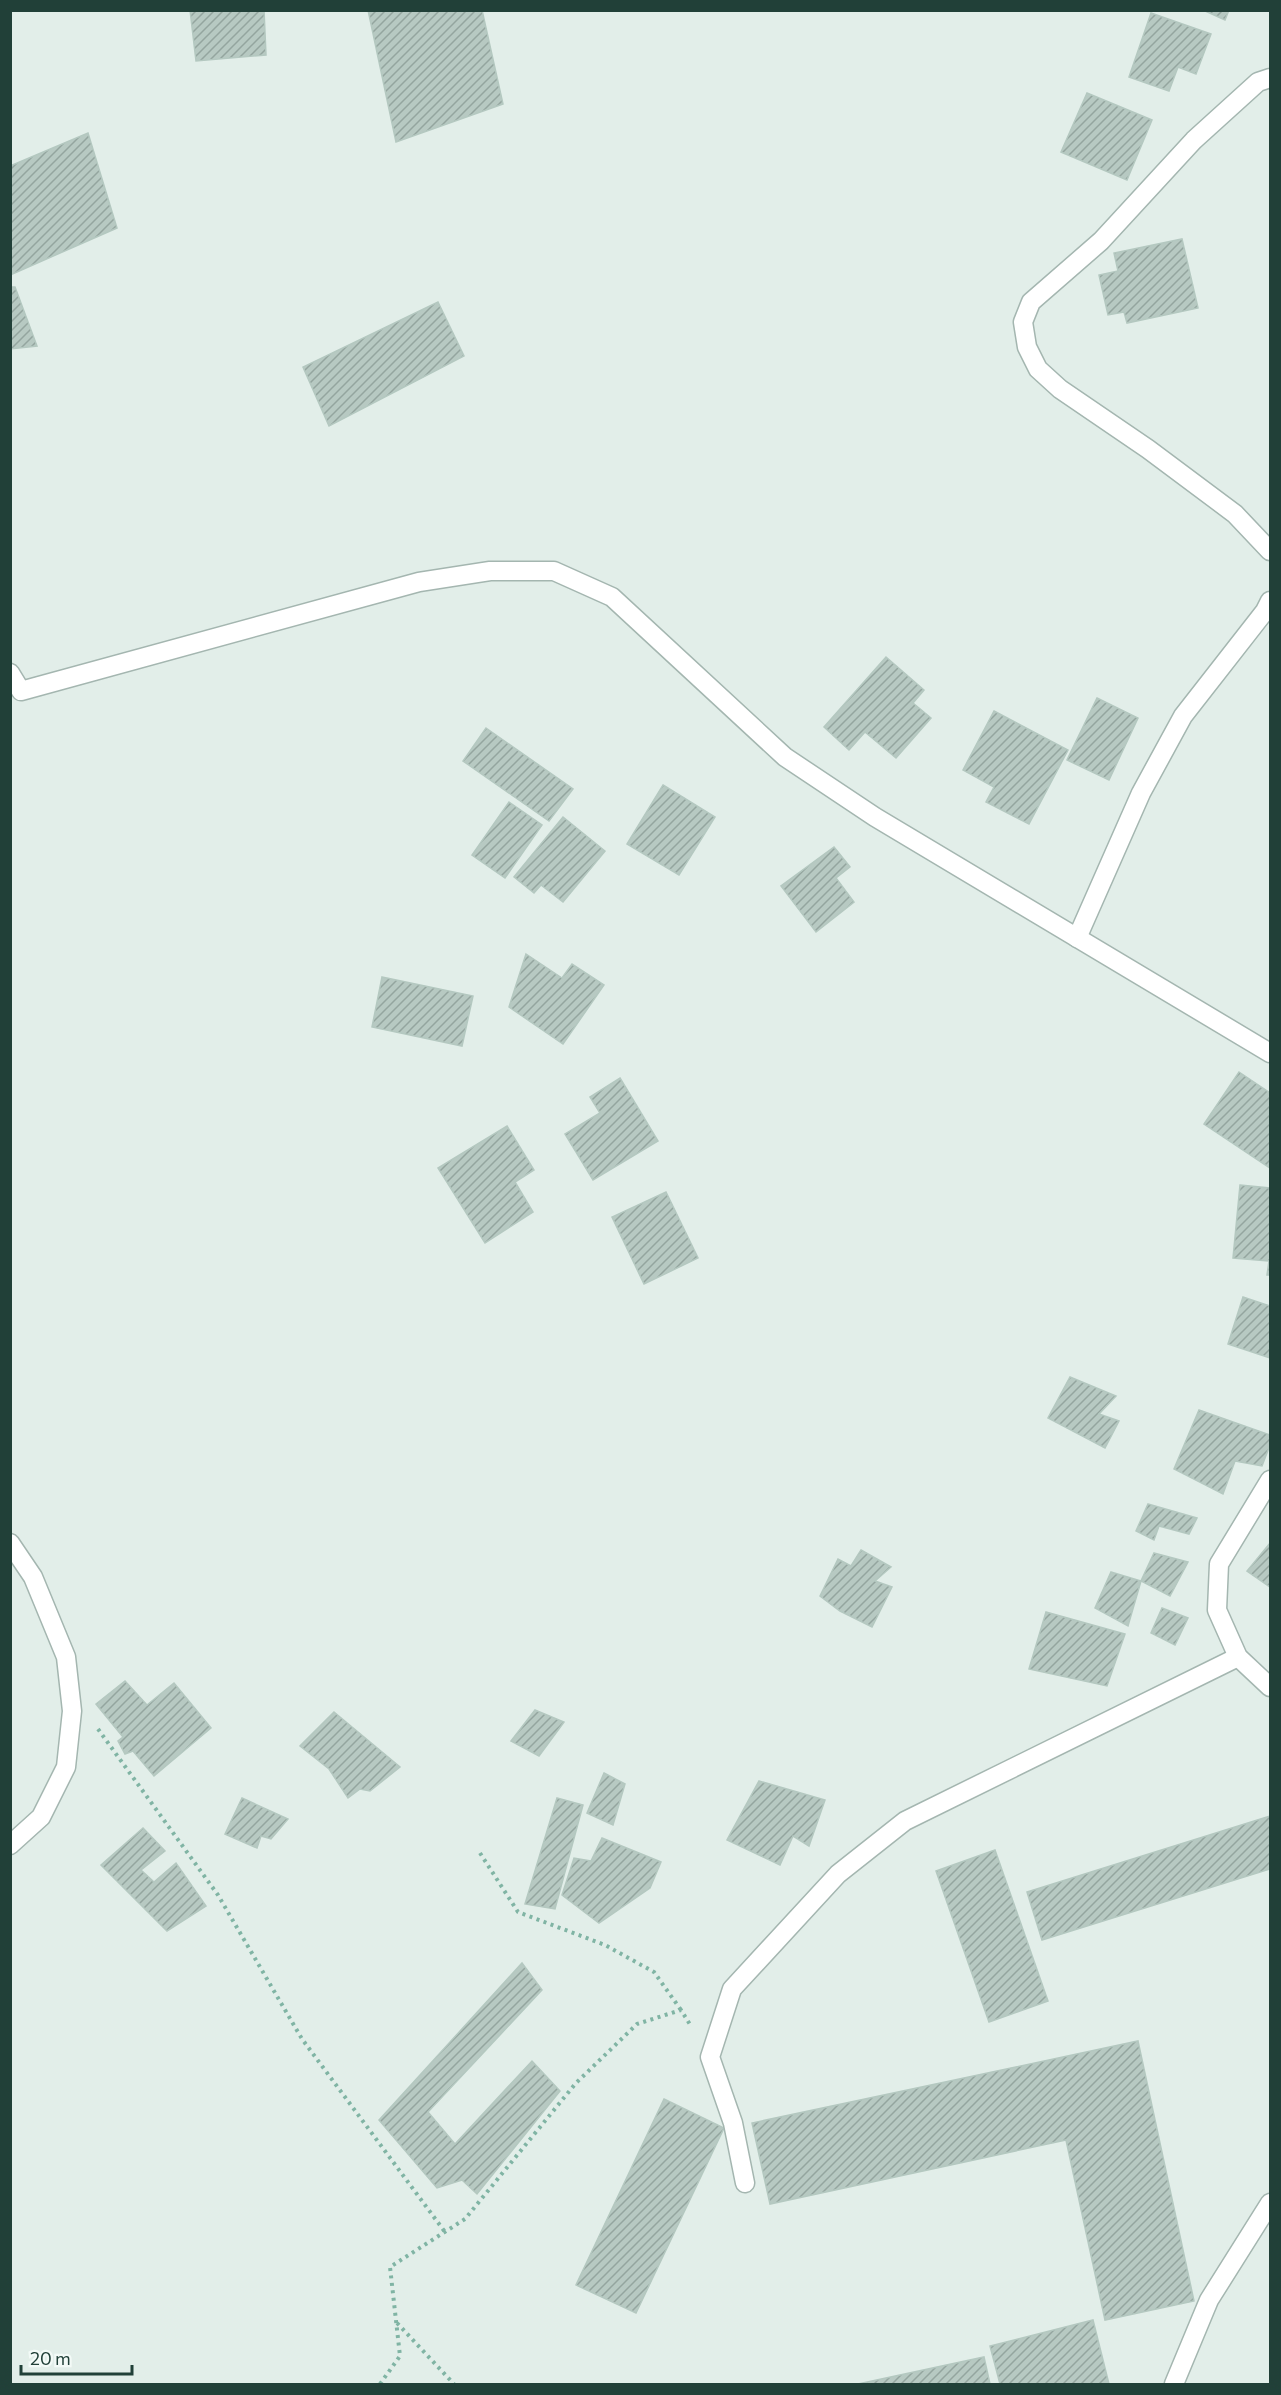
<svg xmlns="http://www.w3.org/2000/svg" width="1281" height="2395" font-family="Commissioner,sans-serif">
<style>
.building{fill:url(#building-hatch);stroke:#b4c8c0;stroke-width:1.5}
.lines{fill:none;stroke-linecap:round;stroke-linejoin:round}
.street-casing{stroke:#a4b6b0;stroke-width:21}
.path{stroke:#80b4a4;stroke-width:4;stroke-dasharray:3 4.5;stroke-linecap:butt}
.street{stroke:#fff;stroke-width:18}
</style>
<defs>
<pattern id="building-hatch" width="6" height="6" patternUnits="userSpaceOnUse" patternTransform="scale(1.5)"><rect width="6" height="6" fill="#b7c9c2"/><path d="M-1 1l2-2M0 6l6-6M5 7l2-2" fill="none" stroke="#94a59f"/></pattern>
</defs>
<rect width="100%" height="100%" fill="#e2eee9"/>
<g class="building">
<polygon points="190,10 264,10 266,55 196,61"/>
<polygon points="368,10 482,10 503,104 396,142"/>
<polygon points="1203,10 1229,10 1225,20"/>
<polygon points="1151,13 1211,34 1196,74 1178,67 1169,91 1129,77"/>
<polygon points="1087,93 1152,120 1127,180 1061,152"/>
<polygon points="88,133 117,228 10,275 10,166"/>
<polygon points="1182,239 1198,308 1127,323 1124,312 1108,315 1099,275 1118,271 1114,253"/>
<polygon points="10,287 15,287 37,346 10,349"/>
<polygon points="438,302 464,356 329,426 303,367"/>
<polygon points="886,657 924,690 913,703 931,718 896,758 865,732 849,750 824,727"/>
<polygon points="1097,698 1138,718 1109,780 1067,760"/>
<polygon points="994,711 1068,750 1029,824 986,802 994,787 963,770"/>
<polygon points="486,728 573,789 549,821 463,761"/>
<polygon points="663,785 715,817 679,875 627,844"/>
<polygon points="509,802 542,825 505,878 472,855"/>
<polygon points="563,817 605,851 563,902 541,885 534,893 514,877"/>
<polygon points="834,847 850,867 836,878 854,902 816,932 781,886"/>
<polygon points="526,954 562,978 572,964 604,985 563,1044 509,1007"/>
<polygon points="382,977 473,996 462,1046 372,1027"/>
<polygon points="1239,1072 1270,1093 1270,1168 1204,1124"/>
<polygon points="620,1078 658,1141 593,1180 565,1134 600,1113 590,1097"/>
<polygon points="507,1126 534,1170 515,1182 533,1212 485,1243 438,1168"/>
<polygon points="1240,1185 1270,1188 1270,1275 1267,1275 1269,1261 1233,1258"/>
<polygon points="666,1192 698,1258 644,1284 612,1217"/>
<polygon points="1243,1297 1270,1306 1270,1358 1228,1344"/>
<polygon points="1070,1377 1116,1396 1099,1414 1119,1421 1105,1448 1048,1418"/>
<polygon points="1199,1410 1270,1435 1270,1445 1262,1466 1235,1461 1223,1494 1174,1469"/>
<polygon points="1148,1504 1197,1518 1189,1534 1159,1526 1154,1540 1136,1531"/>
<polygon points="1270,1543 1270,1587 1247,1571"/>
<polygon points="861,1550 891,1567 875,1581 892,1587 872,1627 840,1611 820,1596 838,1559 851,1566"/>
<polygon points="1154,1553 1188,1562 1170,1596 1141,1581"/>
<polygon points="1111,1572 1141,1581 1128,1626 1095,1608"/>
<polygon points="1162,1608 1188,1618 1175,1645 1151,1633"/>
<polygon points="1046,1612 1125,1634 1107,1686 1029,1669"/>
<polygon points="125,1681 147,1705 174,1683 211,1728 154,1776 133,1751 125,1754 118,1741 123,1737 96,1704"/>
<polygon points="535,1710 564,1722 539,1756 511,1741"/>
<polygon points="334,1712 400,1767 370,1791 360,1789 348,1798 329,1769 300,1746"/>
<polygon points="604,1773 625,1784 613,1825 587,1813"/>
<polygon points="759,1781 825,1800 809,1846 793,1836 780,1865 727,1840"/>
<polygon points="242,1798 288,1819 271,1839 261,1836 257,1848 225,1834"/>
<polygon points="557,1798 583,1805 555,1909 525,1904"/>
<polygon points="1270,1816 1270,1869 1042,1940 1027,1892"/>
<polygon points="143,1828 165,1851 141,1870 154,1882 176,1863 206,1906 167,1931 101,1865"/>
<polygon points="602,1838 661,1862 650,1888 599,1923 562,1895 574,1858 591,1861"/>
<polygon points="995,1850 1048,2001 989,2022 936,1871"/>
<polygon points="522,1963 542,1990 428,2112 455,2144 532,2061 560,2091 477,2194 462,2180 437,2188 379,2120"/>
<polygon points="1138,2041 1194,2301 1105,2320 1066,2140 770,2204 752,2123"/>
<polygon points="664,2099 724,2128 636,2313 576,2285"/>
<polygon points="1093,2320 1109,2384 1000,2384 990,2346"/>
<polygon points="984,2357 990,2384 858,2384"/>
</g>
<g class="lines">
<g class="street-casing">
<g id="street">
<polyline points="1270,78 1258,82 1194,140 1101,241 1031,302 1023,322 1027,347 1038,369 1060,389 1148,449 1235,514 1270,551"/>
<polyline points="10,673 21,691 419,582 490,571 554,571 612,597 785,757 875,817 1270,1053"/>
<polyline points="1077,938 1141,793 1183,716 1265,611 1270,601"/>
<polyline points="1270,1480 1219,1564 1217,1610 1238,1657 1270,1687"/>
<polyline points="10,1543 33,1577 66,1657 72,1711 66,1767 41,1817 10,1845"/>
<polyline points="745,2183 733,2123 710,2057 732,1989 838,1874 905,1821 1238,1657"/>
<polyline points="1174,2384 1209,2300 1270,2203"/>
</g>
</g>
<g class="path">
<polyline points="98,1729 218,1895 302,2039 445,2232"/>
<polyline points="480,1853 518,1912 605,1945 654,1972 681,2010"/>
<polyline points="397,2323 454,2384"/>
<polyline points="380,2384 400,2356 390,2267 465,2219 576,2083 637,2024 681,2010 691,2026"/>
</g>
<use href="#street" class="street"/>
</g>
<rect width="1281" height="2395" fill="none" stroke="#214038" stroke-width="24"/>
<path d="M21 2365v9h111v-9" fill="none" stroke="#214038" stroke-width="3"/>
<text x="30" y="2365" font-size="18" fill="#214038" stroke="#f3faf7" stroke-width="4.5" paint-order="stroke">20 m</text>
</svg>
